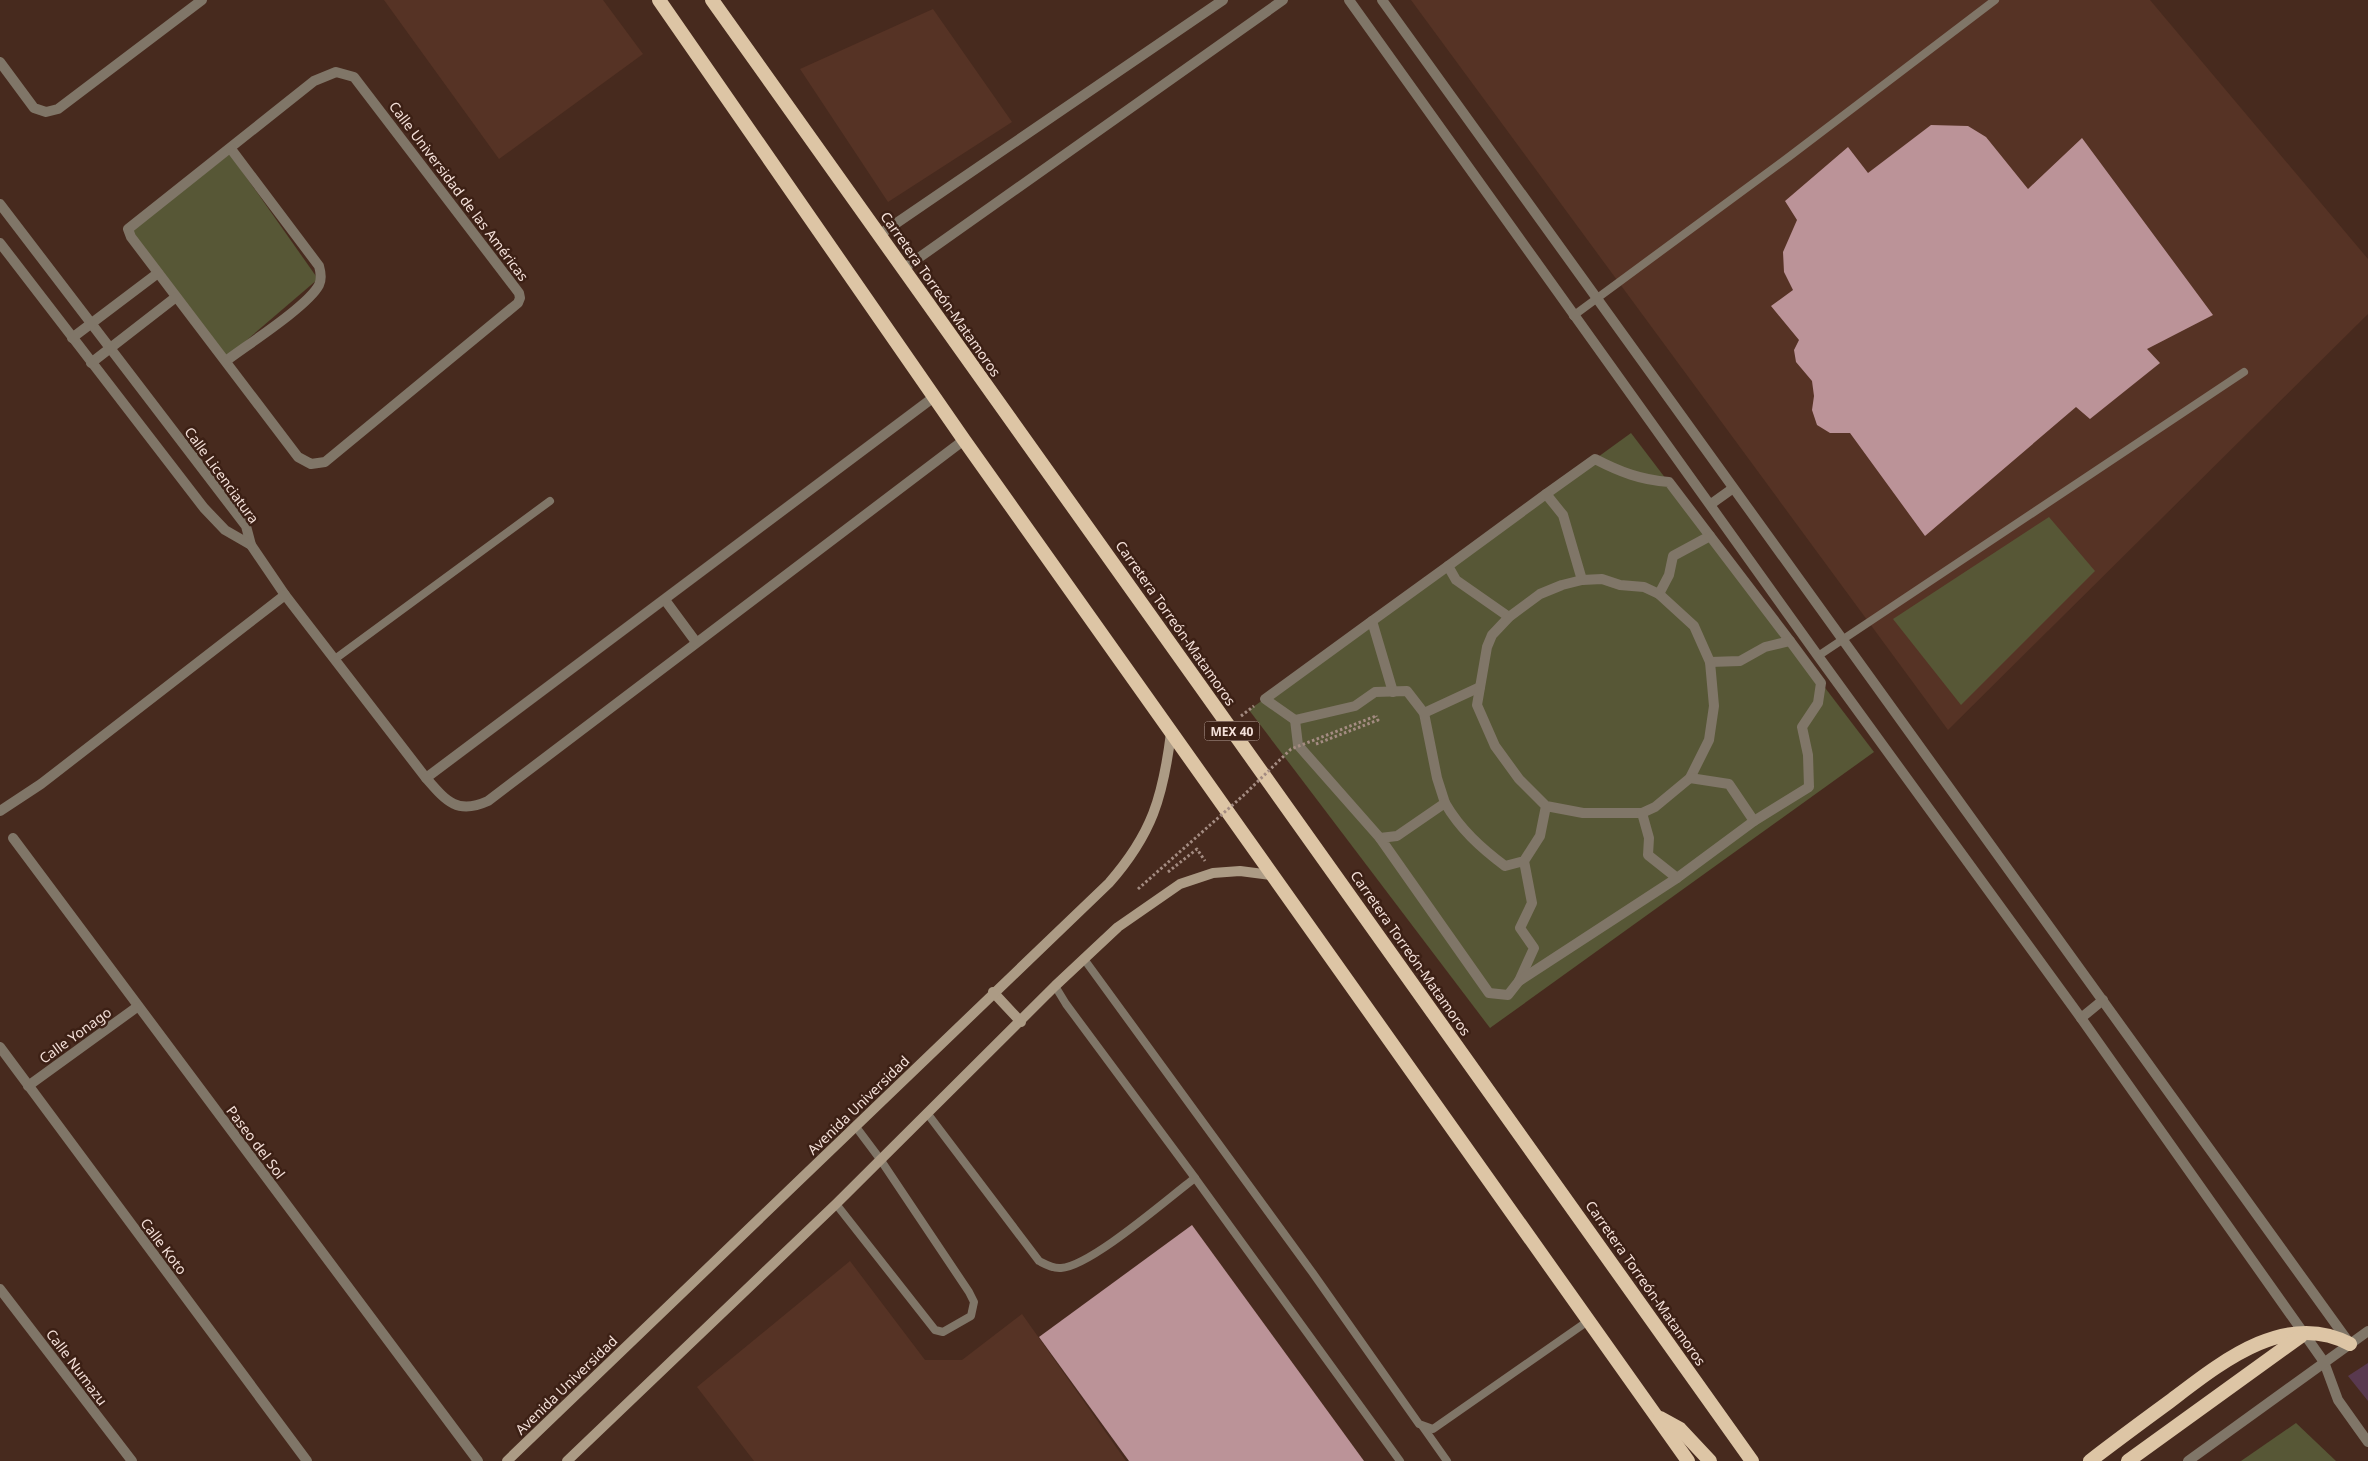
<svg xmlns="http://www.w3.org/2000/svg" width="2368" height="1461" font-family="'Noto Sans',sans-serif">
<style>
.built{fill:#563325}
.green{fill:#575736}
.water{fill:#59394f}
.building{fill:#bb9398}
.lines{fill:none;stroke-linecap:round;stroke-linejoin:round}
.path{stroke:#a48c82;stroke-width:3;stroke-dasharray:2.5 2.5;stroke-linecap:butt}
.service{stroke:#807668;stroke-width:8}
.pedestrian{stroke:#807668;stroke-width:10}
.minor{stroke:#807668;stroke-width:10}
.secondary{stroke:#ac9b85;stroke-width:10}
.trunk{stroke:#ddc5a5;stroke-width:14}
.path-bridge{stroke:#a48c82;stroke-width:3;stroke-dasharray:2.5 2.5;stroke-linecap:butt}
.labels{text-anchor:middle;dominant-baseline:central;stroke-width:5;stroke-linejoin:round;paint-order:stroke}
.shield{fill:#3c2015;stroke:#bda69e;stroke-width:1}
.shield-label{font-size:12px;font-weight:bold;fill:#f4e0d9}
.street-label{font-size:14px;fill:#f4e0d9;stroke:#3c2015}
</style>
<rect width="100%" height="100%" fill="#472a1e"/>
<g class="built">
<polygon points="384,0 603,0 643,54 499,159"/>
<polygon points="1411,0 2150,0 2368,259 2368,314 1948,730"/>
<polygon points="933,9 1012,122 888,202 800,69"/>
<polygon points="850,1261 925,1360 962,1360 1022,1314 1126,1461 754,1461 697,1387"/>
</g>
<g class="green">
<polygon points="230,154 318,279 227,357 131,230"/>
<polygon points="1631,433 1874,752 1490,1028 1249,710"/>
<polygon points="2049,517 2095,571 1961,705 1893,619"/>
<polygon points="2296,1423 2336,1461 2241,1461"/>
</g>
<polygon class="water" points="2368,1363 2368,1401 2348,1376"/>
<g class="building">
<polygon points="1931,125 1968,126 1986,137 2028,189 2082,138 2213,315 2147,349 2160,363 2090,419 2076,407 1925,536 1850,433 1830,433 1817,425 1812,410 1814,396 1812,381 1796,362 1794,350 1799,340 1771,306 1793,290 1784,272 1783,252 1797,220 1785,201 1848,147 1868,173"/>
<polygon points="1192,1225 1364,1461 1129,1461 1039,1337"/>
</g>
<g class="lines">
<g class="path">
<polyline points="1241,716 1254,706"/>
<polyline points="1316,744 1378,720 1376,716"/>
<polyline points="1168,872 1197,849 1205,861"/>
</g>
<g class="service">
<polyline points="1573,316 1790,156 1995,0"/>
<polyline points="1818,656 2244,372"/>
<polyline points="335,659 550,501"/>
<polyline points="1084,959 1312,1272 1419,1424 1433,1429 1588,1321"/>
<path d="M927,1113L1039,1261C1045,1264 1053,1269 1061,1268C1091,1266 1167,1199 1195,1178L1066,1004L1055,986"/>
<polyline points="1195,1178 1400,1461"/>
<polyline points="836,1204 935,1330 943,1332 971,1316 974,1302 969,1292 880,1159 856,1127"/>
<polyline points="1423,1427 1447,1461"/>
</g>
<g class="pedestrian">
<path d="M1546,494L1595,459C1620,472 1641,480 1669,482L1710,536L1673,556L1669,575L1659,594"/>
<polyline points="1710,536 1790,641"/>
<polyline points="1448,566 1546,494 1563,515 1582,580"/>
<polyline points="1372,621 1448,566 1456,580 1509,617"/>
<polyline points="1710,662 1740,661 1765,647 1790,641 1821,683 1818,703 1802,727 1808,755 1809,787 1754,821"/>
<polyline points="1424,713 1480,687"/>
<polyline points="1295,720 1265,699 1372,621 1393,692"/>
<polyline points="1380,838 1298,745 1295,720 1355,706 1375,692 1407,691 1424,713 1437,778 1445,803"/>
<path d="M1524,861L1505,866C1481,848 1460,829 1445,803L1397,836L1380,838L1489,993L1508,995L1519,981L1534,948L1520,928L1532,903L1524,861L1540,836L1546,806L1519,779L1495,746L1477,705L1487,647L1492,635L1509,617L1540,594L1562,585L1582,580L1602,579L1620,585L1644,587L1659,594L1694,626L1710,662L1714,706L1709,740L1690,778L1655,807L1642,813H1583L1546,806"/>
<polyline points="1677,878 1754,821 1729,784 1690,778"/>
<polyline points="1519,981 1677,878 1648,855 1649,838 1642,813"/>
</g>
<g class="minor">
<polyline points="1349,0 1818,656 2081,1018 2324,1362 2338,1400 2368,1442"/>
<polyline points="1382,0 2350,1344"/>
<polyline points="0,62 34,108 46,112 58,109 202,0"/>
<polygon points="336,72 354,77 519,293 520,298 518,303 325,462 311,464 298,457 131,237 128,229 314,81"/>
<polyline points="0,204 246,526 251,545"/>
<polyline points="879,235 1223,0"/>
<path d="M0,243L204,508L225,530L251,545L285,595L426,778C446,801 457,815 488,801L964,440"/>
<polyline points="903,269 1283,0"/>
<polyline points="72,338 158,273"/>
<path d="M226,361C247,345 308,306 319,285C322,279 321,273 319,266L231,149"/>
<polyline points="91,363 176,297"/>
<polyline points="1711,504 1732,489"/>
<polyline points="665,600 696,642"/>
<polyline points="426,778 934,397"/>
<polyline points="0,811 41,784 285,595"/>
<polyline points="13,838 478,1461"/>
<polyline points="2081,1018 2103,1000"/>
<polyline points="0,1047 307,1461"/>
<polyline points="28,1086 137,1007"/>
<polyline points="0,1289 132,1461"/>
<polyline points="2188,1461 2368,1331"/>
</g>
<g class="secondary">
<polyline points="993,992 1021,1022"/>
<path d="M507,1461L1109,883C1152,834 1163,797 1171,733"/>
<polyline points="567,1461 836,1204 1055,986 1118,927 1180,884 1213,873 1240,871 1271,875"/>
</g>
<g class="trunk">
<polyline points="659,0 964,440 1688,1461"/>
<polyline points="712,0 1752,1461"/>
<polyline points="1660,1418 1680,1429 1710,1461"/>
<path d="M2090,1461C2116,1441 2143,1421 2169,1402C2219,1364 2285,1309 2350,1344"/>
<polyline points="2128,1461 2301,1336"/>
</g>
<polyline class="path-bridge" points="1138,889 1245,794 1291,749 1376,716"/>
</g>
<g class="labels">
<rect class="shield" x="1204.5" y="721.5" width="55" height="19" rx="4"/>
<g class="shield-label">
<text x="1232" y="731">MEX 40</text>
</g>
<g class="street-label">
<text transform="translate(459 191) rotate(53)">Calle Universidad de las Américas</text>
<text transform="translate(941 294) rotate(55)">Carretera Torreón-Matamoros</text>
<text transform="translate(222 475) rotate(54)">Calle Licenciatura</text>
<text transform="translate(1176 623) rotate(55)">Carretera Torreón-Matamoros</text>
<text transform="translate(1411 953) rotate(55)">Carretera Torreón-Matamoros</text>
<text transform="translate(75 1035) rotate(-36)">Calle Yonago</text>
<text transform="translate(858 1105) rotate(-44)">Avenida Universidad</text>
<text transform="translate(256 1142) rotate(53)">Paseo del Sol</text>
<text transform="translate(164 1246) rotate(53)">Calle Koto</text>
<text transform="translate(1646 1283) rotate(55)">Carretera Torreón-Matamoros</text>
<text transform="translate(77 1367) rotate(53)">Calle Numazu</text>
<text transform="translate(566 1385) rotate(-44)">Avenida Universidad</text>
</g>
</g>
</svg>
